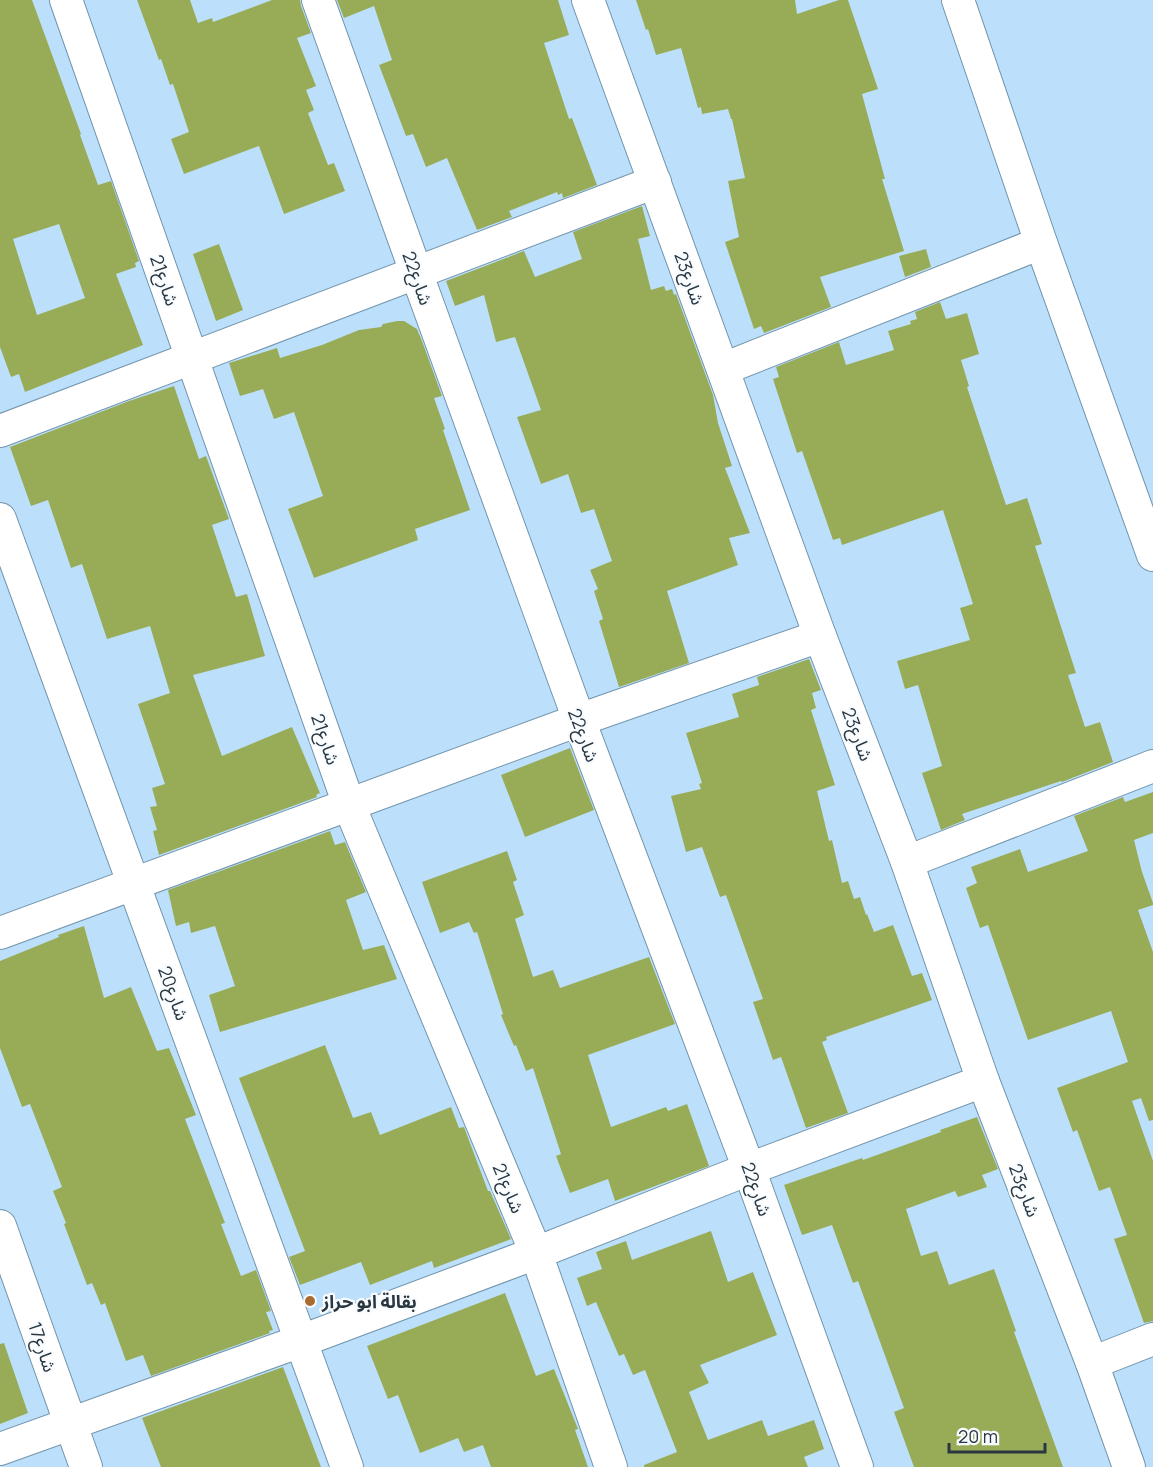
<svg xmlns="http://www.w3.org/2000/svg" width="1153" height="1467" font-family="Manrope,'Noto Sans Arabic',sans-serif">
<style>
.building{fill:#98ac57;fill-rule:evenodd}
.lines{fill:none;stroke-linecap:round;stroke-linejoin:round}
.minor-casing{stroke:#7294ac;stroke-width:34}
.minor{stroke:#fff;stroke-width:32}
.poi-dot{fill:#a96a30;stroke:#f9fcff;stroke-width:2}
.labels{text-anchor:middle;dominant-baseline:central;stroke-width:4.5;stroke-linejoin:round;paint-order:stroke}
.street-label{font-size:18px;fill:#293741;stroke:#f9fcff}
.poi-label{font-size:18px;font-weight:bold;fill:#293741;stroke:#f9fcff;text-anchor:start}
</style>
<rect width="100%" height="100%" fill="#bce0fb"/>
<g class="building">
<path d="M0,0H32L81,134L80,135L98,185L111,181L139,261L135,263L136,267L116,274L143,345L25,392L19,374L11,377L0,347ZM59,224L85,298L37,315L13,239Z"/>
<polygon points="137,0 190,0 198,23 212,18 213,22 272,0 300,0 301,6 311,33 297,38 316,86 306,90 314,110 308,113 328,165 334,163 345,191 284,214 259,146 184,174 171,139 189,132 173,84 170,85 161,59 159,60"/>
<polygon points="337,0 558,0 569,35 544,43 569,119 572,118 597,185 563,198 562,193 558,195 557,192 509,211 512,217 477,230 447,158 426,167 413,134 406,136 379,65 392,60 374,6 344,18"/>
<polygon points="636,0 795,0 797,14 839,0 848,0 878,89 862,94 885,179 882,179 904,251 820,277 831,307 764,333 761,326 754,329 725,242 739,237 728,181 745,178 732,119 731,119 728,109 702,114 701,107 698,108 681,48 656,55 648,29 646,30"/>
<polygon points="642,206 650,236 638,239 651,290 664,286 666,291 672,289 674,295 676,294 713,395 718,423 732,466 725,468 750,533 729,538 738,565 667,591 689,663 619,687 599,621 603,619 594,591 598,589 590,570 612,561 594,509 581,513 568,474 541,484 517,417 541,410 515,337 496,342 484,295 455,306 446,281 524,251 535,277 582,259 573,232"/>
<polygon points="219,244 243,310 216,321 193,254"/>
<polygon points="926,249 931,267 905,277 899,256"/>
<polygon points="940,302 946,319 967,313 979,354 961,360 969,386 967,387 1006,505 1027,498 1042,544 1035,546 1076,673 1068,675 1085,727 1100,722 1113,762 1062,782 1061,781 962,814 965,820 941,830 922,773 942,766 918,685 905,689 897,661 970,640 960,608 973,604 943,510 842,545 840,538 833,540 802,451 797,453 773,379 779,377 776,367 839,342 846,365 894,350 888,331 911,324 910,321 917,319 915,312"/>
<polygon points="397,321 404,321 417,329 422,341 442,396 434,398 445,429 443,430 470,510 415,529 418,540 314,578 288,509 323,496 294,412 274,419 263,389 240,396 229,363 277,348 280,358 322,345 359,330 381,327 383,324"/>
<polygon points="174,386 199,459 206,456 229,519 212,525 236,597 247,594 265,656 193,675 222,756 292,727 320,793 316,795 317,797 159,855 153,831 157,830 150,807 157,806 152,788 165,784 138,704 170,693 150,626 107,639 82,564 71,568 48,500 31,506 10,447 129,401"/>
<polygon points="809,659 821,690 812,693 816,708 811,710 835,785 817,791 829,841 832,840 842,883 848,881 854,899 860,897 866,915 867,914 874,932 893,925 912,976 922,973 932,1000 826,1037 827,1040 822,1042 848,1113 806,1128 781,1057 773,1060 753,1002 763,999 726,895 720,897 702,847 686,852 671,796 701,789 699,784 702,783 686,733 739,717 732,694 759,685 757,677"/>
<polygon points="570,748 594,810 525,837 501,775"/>
<polygon points="1153,792 1153,833 1134,840 1142,872 1153,903 1153,905 1138,910 1153,952 1153,1120 1149,1121 1141,1098 1132,1101 1153,1161 1153,1321 1144,1323 1114,1239 1127,1235 1110,1187 1099,1191 1077,1130 1073,1132 1057,1088 1128,1062 1111,1011 1028,1040 988,925 980,928 966,888 977,883 971,867 1020,849 1028,872 1088,851 1074,816 1123,797 1125,802"/>
<polygon points="330,831 335,845 345,842 366,892 346,900 363,950 384,945 397,979 220,1032 209,995 235,986 215,926 191,933 189,922 176,926 168,890"/>
<polygon points="507,851 517,880 513,882 524,915 515,919 533,977 553,970 560,988 649,957 675,1024 588,1055 611,1127 666,1107 668,1111 687,1104 709,1166 615,1201 608,1179 570,1193 556,1156 561,1154 533,1068 526,1071 516,1045 514,1046 501,1015 503,1014 477,932 474,933 469,922 440,933 422,882"/>
<polygon points="84,926 104,998 131,987 157,1051 169,1048 196,1115 185,1119 225,1223 221,1224 241,1276 256,1270 271,1311 266,1312 273,1330 269,1331 270,1333 151,1376 143,1355 126,1361 105,1303 101,1305 92,1283 87,1285 64,1224 66,1223 53,1191 62,1187 30,1104 22,1107 0,1048 0,961 59,937 58,935"/>
<polygon points="325,1045 353,1118 371,1112 380,1135 451,1107 459,1128 464,1127 488,1191 490,1191 511,1239 434,1268 432,1261 370,1285 361,1262 300,1285 289,1257 305,1251 239,1078"/>
<polygon points="977,1117 998,1169 982,1175 987,1187 958,1197 955,1191 906,1209 921,1256 937,1251 949,1285 994,1269 1016,1331 1014,1332 1063,1467 914,1467 894,1412 904,1408 858,1281 853,1283 832,1225 802,1235 784,1185 862,1158 863,1160 941,1132 940,1130"/>
<polygon points="711,1231 728,1282 753,1272 777,1335 700,1365 709,1383 689,1392 708,1440 762,1420 768,1436 814,1420 824,1449 804,1457 808,1467 644,1467 644,1465 677,1452 645,1370 633,1375 624,1354 619,1356 596,1302 587,1306 577,1278 602,1269 596,1252 626,1241 632,1260"/>
<polygon points="505,1293 536,1376 554,1369 578,1429 575,1430 588,1467 491,1467 483,1445 464,1452 458,1438 420,1453 398,1395 388,1399 367,1346"/>
<polygon points="4,1343 28,1413 0,1424 0,1344"/>
<polygon points="283,1367 321,1467 161,1467 142,1418"/>
</g>
<g class="lines">
<g class="minor-casing">
<g id="minor">
<polyline points="66,0 349,805 536,1253 611,1467"/>
<polyline points="318,0 416,272 579,720 749,1169 857,1467"/>
<polyline points="588,0 820,636 907,862 983,1081 1092,1363 1129,1467"/>
<polyline points="958,0 1041,243 1153,555"/>
<polyline points="723,369 1041,243"/>
<polyline points="0,431 655,182"/>
<polyline points="0,519 347,1467"/>
<polyline points="907,862 1153,766"/>
<polyline points="0,933 579,720 820,636"/>
<polyline points="0,1226 86,1467"/>
<polyline points="1092,1363 1153,1339"/>
<polyline points="0,1449 301,1341 536,1253 749,1169 983,1081"/>
</g>
</g>
<use href="#minor" class="minor"/>
</g>
<circle class="poi-dot" cx="310" cy="1301" r="6"/>
<g class="labels">
<g class="street-label">
<text transform="translate(418 278) rotate(70)">شارع22</text>
<text transform="translate(690 278) rotate(70)">شارع23</text>
<text transform="translate(165 280) rotate(71)">شارع21</text>
<text transform="translate(858 734) rotate(69)">شارع23</text>
<text transform="translate(584 735) rotate(69)">شارع22</text>
<text transform="translate(326 739) rotate(71)">شارع21</text>
<text transform="translate(174 993) rotate(70)">شارع20</text>
<text transform="translate(509 1188) rotate(67)">شارع21</text>
<text transform="translate(757 1189) rotate(70)">شارع22</text>
<text transform="translate(1025 1190) rotate(69)">شارع23</text>
<text transform="translate(43 1347) rotate(71)">شارع17</text>
</g>
<g class="poi-label">
<text x="322" y="1301">بقالة ابو حراز</text>
</g>
</g>
<path d="M949 1443v9h96v-9" fill="none" stroke="#293741" stroke-width="3"/>
<text x="958" y="1443" font-size="18" fill="#293741" stroke="#f9fcff" stroke-width="4.5" paint-order="stroke">20 m</text>
</svg>
